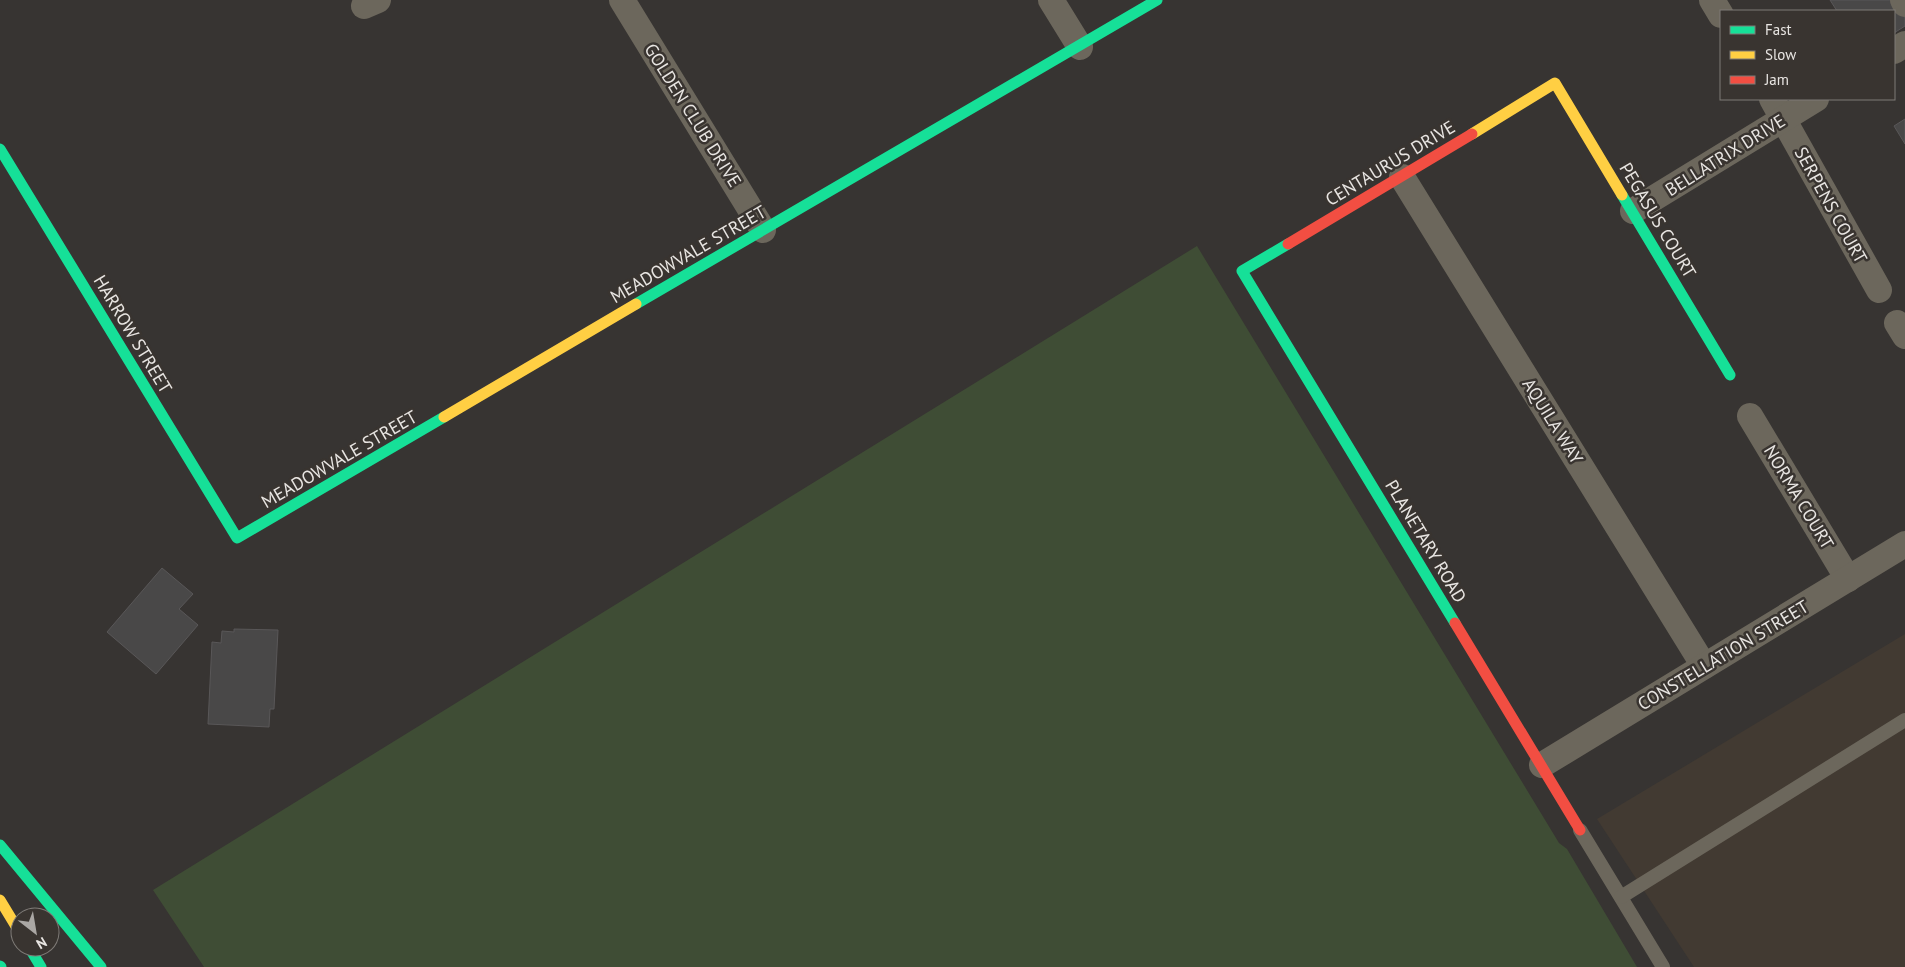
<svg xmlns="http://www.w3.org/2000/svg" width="1905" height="967" font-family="'PT Sans',sans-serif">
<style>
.built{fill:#423a32}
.green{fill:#3f4d35}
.building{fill:#494848;stroke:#595758}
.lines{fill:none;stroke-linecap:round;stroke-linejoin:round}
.lane{stroke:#6c675c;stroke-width:14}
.street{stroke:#6c675c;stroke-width:26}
.fast{stroke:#16e098;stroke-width:11}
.slow{stroke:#ffcf43;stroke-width:11}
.jam{stroke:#f24e42;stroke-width:11}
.labels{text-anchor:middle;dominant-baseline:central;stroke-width:5;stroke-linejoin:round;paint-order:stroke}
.street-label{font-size:18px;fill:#e8e5e2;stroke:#393430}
</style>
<rect width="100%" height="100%" fill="#373432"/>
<polygon class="built" points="1905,634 1905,967 1694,967 1597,819"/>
<polygon class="green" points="1197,246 1559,843 1567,849 1637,967 204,967 153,890"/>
<g class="building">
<polygon points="1830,0 1894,0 1905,18 1905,26 1894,33 1894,11 1837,11"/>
<polygon points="1905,119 1905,144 1894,126"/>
<polygon points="162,568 193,594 179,609 198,625 156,674 107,632"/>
<polygon points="234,629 278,630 274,709 270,709 269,727 208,724 212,642 221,643 222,631 234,632"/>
</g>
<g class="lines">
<g class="lane">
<polyline points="1580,830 1663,967"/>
<polyline points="1621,897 1905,720"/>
</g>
<g class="street">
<polyline points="622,0 763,230"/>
<polyline points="1051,0 1080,47"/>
<polyline points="1712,0 1721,15"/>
<polyline points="1903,0 1905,4"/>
<polyline points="364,6 378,0"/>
<polyline points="1894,51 1905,44"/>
<polyline points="1772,99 1879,290"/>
<polyline points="1402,177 1704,666"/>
<polyline points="1633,211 1816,99"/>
<polyline points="1897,323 1905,336"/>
<polyline points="1750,416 1848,579"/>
<polyline points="1542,765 1905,544"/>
</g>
<g class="fast">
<polyline points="0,149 237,538 444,417"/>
<polyline points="1622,195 1730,375"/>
<polyline points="1288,244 1242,271 1455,623"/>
<polyline points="636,304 1157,0"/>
<polyline points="0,845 101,967"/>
<polyline points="29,947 41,967"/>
<polyline points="0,966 1,967"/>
</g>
<g class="slow">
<polyline points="1472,134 1555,83 1622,195"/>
<polyline points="444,417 636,304"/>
<polyline points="0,900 20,933"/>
</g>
<g class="jam">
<polyline points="1288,244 1472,134"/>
<polyline points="1455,623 1580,830"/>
</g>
</g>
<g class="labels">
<g class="street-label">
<text transform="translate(693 115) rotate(58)">GOLDEN CLUB DRIVE</text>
<text transform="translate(1725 155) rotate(-32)">BELLATRIX DRIVE</text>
<text transform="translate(1390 163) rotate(-31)">CENTAURUS DRIVE</text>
<text transform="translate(1831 205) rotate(61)">SERPENS COURT</text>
<text transform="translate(1658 220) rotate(59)">PEGASUS COURT</text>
<text transform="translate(688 254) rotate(-30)">MEADOWVALE STREET</text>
<text transform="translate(133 334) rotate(59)">HARROW STREET</text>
<text transform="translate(1553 421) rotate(58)">AQUILA WAY</text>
<text transform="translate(339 459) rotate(-30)">MEADOWVALE STREET</text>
<text transform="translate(1799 497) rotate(59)">NORMA COURT</text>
<text transform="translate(1426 541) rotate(59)">PLANETARY ROAD</text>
<text transform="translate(1723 655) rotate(-31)">CONSTELLATION STREET</text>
</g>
</g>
<rect x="1720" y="10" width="175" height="90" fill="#393430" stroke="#7f7b77"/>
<rect x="1730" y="26" width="25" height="8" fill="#16e098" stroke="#7f7b77"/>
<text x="1765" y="35" font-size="15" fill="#e8e5e2">Fast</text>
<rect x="1730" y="51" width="25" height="8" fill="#ffcf43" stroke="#7f7b77"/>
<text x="1765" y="60" font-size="15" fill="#e8e5e2">Slow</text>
<rect x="1730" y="76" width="25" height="8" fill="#f24e42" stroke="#7f7b77"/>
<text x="1765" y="85" font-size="15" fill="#e8e5e2">Jam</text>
<g transform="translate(35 932) rotate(149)"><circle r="24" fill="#393430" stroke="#7f7b77"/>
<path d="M0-4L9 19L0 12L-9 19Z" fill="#aaa7a4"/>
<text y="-8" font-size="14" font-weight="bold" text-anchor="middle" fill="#e8e5e2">N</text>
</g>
</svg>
